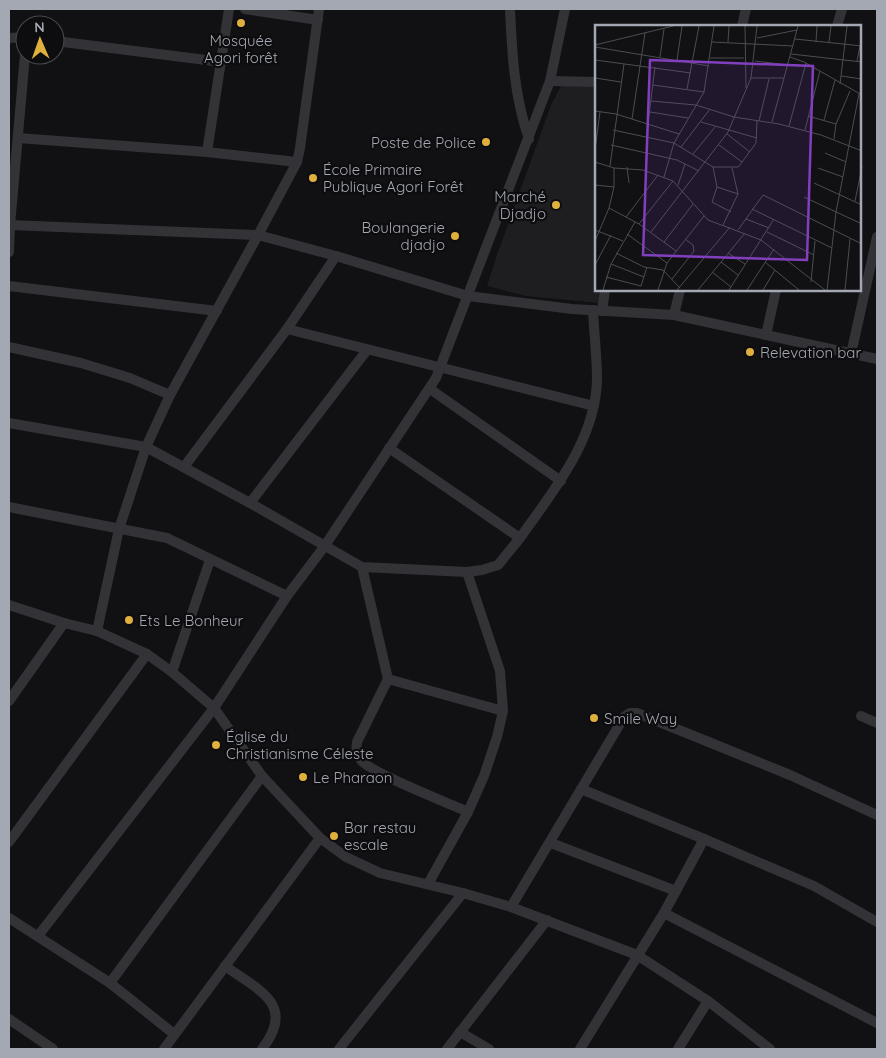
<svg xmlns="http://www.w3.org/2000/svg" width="886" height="1058" font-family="Quicksand,sans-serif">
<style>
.built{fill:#1e1e20}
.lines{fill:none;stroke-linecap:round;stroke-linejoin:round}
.minor{stroke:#333337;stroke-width:10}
.poi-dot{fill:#dfb03d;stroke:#0d0c0e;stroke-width:2}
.labels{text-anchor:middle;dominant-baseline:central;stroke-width:4.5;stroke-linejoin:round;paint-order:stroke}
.poi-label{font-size:15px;fill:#a4a8b2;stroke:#0d0c0e;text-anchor:start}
.inset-road{fill:none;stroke:#4c4d53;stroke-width:1}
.view{fill:#813fbd;fill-opacity:0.15;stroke:#813fbd;stroke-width:2.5}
.inset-edge{fill:none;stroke:#a4a8b2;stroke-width:2.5}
</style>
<rect width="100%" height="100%" fill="#111113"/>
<polygon class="built" points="596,85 596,290 600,290 599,303 526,296 487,286 498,252 551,105 561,86"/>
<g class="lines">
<g class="minor">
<polyline points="245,9 318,20"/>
<path d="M510,9C512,53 514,96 529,139"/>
<polyline points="742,26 746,9"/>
<polyline points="837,26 842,9"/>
<polyline points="9,38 25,37"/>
<polyline points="55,41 222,62"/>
<polyline points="550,81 596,82"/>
<polyline points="18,138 207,152 297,162"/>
<polyline points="207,152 229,9"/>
<polyline points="10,225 258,235 336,256 468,296 572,309 674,315 877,359"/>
<polyline points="9,252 10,225 25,55"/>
<polyline points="9,286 217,311"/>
<polyline points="602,311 605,290"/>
<polyline points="674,315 680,290"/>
<polyline points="287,329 594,406"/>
<polyline points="766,335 776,290"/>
<polyline points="9,347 81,363 130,378 170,395"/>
<polyline points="851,354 877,237"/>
<polyline points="430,389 561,481"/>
<polyline points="9,423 146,447 250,503 362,567 467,572 482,570 498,565 520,538 389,448"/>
<polyline points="184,467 287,329 336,256"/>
<polyline points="250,503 367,350"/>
<polyline points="9,507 167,538 287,596"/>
<path d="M520,538C553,491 596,440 597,379C597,356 594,333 593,310"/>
<path d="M362,567L388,679L357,742C356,749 356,754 361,760C370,773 449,803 468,812"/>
<polyline points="9,605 64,623 97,631 147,654 172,672 214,708 262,776 320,838 346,857 380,873 463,893 511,907 637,955 708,1001 770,1049"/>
<polyline points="97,631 119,529 146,447 170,395 258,235 297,162 300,148 319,9"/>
<polyline points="172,672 210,560"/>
<polyline points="388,679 503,711"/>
<polyline points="9,701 64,623"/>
<polyline points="861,716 877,723"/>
<polyline points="581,789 704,839 814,886 877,922"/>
<polyline points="9,842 147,654"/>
<polyline points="551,843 676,891"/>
<polyline points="428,884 468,812 484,776 497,737 503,711 500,671 467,572"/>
<polyline points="511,907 624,717 630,713 637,713 790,775 877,815"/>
<polyline points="664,913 877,1023"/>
<polyline points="9,918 110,983 174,1034"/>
<polyline points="38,936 214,708 287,596 324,547 436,378 550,81 565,9"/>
<path d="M225,966C258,990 297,1004 262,1049"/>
<polyline points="110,983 262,776"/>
<polyline points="9,1019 53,1049"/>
<polyline points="460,1032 489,1049"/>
<polyline points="164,1049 320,838"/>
<polyline points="339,1049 463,893"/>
<polyline points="447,1049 547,920"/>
<polyline points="580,1049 664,913 704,839"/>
<polyline points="678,1049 708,1001"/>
</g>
</g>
<g class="poi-dot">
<circle cx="241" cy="23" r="5"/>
<circle cx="486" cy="142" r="5"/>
<circle cx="313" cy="178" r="5"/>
<circle cx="556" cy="205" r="5"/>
<circle cx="455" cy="236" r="5"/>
<circle cx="750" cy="352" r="5"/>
<circle cx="129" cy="620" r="5"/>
<circle cx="594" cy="718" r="5"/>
<circle cx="216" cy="745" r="5"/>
<circle cx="303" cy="777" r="5"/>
<circle cx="334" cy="836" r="5"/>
</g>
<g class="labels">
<g class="poi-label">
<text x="241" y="40" text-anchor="middle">Mosquée<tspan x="241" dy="17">Agori forêt</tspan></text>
<text x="476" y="142" text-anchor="end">Poste de Police</text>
<text x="323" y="169">École Primaire<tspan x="323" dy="17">Publique Agori Forêt</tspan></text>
<text x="546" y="196" text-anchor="end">Marché<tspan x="546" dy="17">Djadjo</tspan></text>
<text x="445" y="227" text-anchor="end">Boulangerie<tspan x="445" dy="17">djadjo</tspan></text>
<text x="760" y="352">Relevation bar</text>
<text x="139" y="620">Ets Le Bonheur</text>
<text x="604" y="718">Smile Way</text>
<text x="226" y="736">Église du<tspan x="226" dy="17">Christianisme Céleste</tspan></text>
<text x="313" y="777">Le Pharaon</text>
<text x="344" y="827">Bar restau<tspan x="344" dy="17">escale</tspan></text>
</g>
</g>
<g transform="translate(595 25)">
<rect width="266" height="266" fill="#111113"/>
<path class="inset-road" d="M150,1L151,63M162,13L202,5M200,14L267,21M117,17L198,21M133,17L134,1M221,17L222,1M234,17L236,1M0,20L78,1M0,22L114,41M196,29L267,37M65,32L69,4M195,32L209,37L267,70M115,33H149M0,35L96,48M82,35L87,1M160,36L193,40M262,36L265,21M246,51L252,1M0,53L26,57M156,53H189L203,1M245,59L246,51L267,54M58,60L109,67M92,64L104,1M56,76L101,80L139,92L184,99L226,110L267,126M0,86L21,89L84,109M55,87L93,93M213,91L241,99M37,94L50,8M229,95L240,55M164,96L174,54M106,97L162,113M177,97L189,53M53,98L60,42M194,101L211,38M18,105L79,118L118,142H143L147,137L124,120M210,105L225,46M132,109L155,127M239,114L241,99L255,66M16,120L82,135L104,146M86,122L115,84M0,125L5,87M230,128L251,137M98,129L120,102M0,137L19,143L48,145L78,156L113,195L166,215L230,265M147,137L161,118L162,96M15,141L29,39M32,142L34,158M118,142L122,162L117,177L136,187M223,143L248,152M69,152L79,118L109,67L119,1M219,158L267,180M0,160L19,162M83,160L90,139M122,162L143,169M209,172L267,199M260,176L267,142M14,183L44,199L81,226M157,184L237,223M31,192L63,150M151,194L174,203M44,199L78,156M128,200L143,169L137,143M0,205L28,216M143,205L168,170L267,219M56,207L133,107L156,53L162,1M172,207L219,230M32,209L72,238M0,216L14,183L19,162V143M69,217L98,179M21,228L49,242L68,245L85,263M133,228L150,239M126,237L143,250M170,237L204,265M16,239L49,252M0,240L16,210M117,247L136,262M11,252L46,261L52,242M77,254L99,226L98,220L90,214M216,257L220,216M8,265L16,239L40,197M63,265L72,238L109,191M82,265L135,202M103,265L150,208M134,265L179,194M152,265L179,224M168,265L180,245M232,265L241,187L264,69M250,265L255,214"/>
<path class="view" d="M55,35L218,41L212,235L48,230Z"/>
<rect width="266" height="266" class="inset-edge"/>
</g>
<rect width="886" height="1058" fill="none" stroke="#a4a8b2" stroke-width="20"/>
<g transform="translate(40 40) rotate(358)"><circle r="24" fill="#0d0c0e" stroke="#494a50"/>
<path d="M0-4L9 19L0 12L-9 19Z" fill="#dfb03d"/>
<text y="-8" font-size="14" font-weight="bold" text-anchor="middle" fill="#a4a8b2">N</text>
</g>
</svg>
